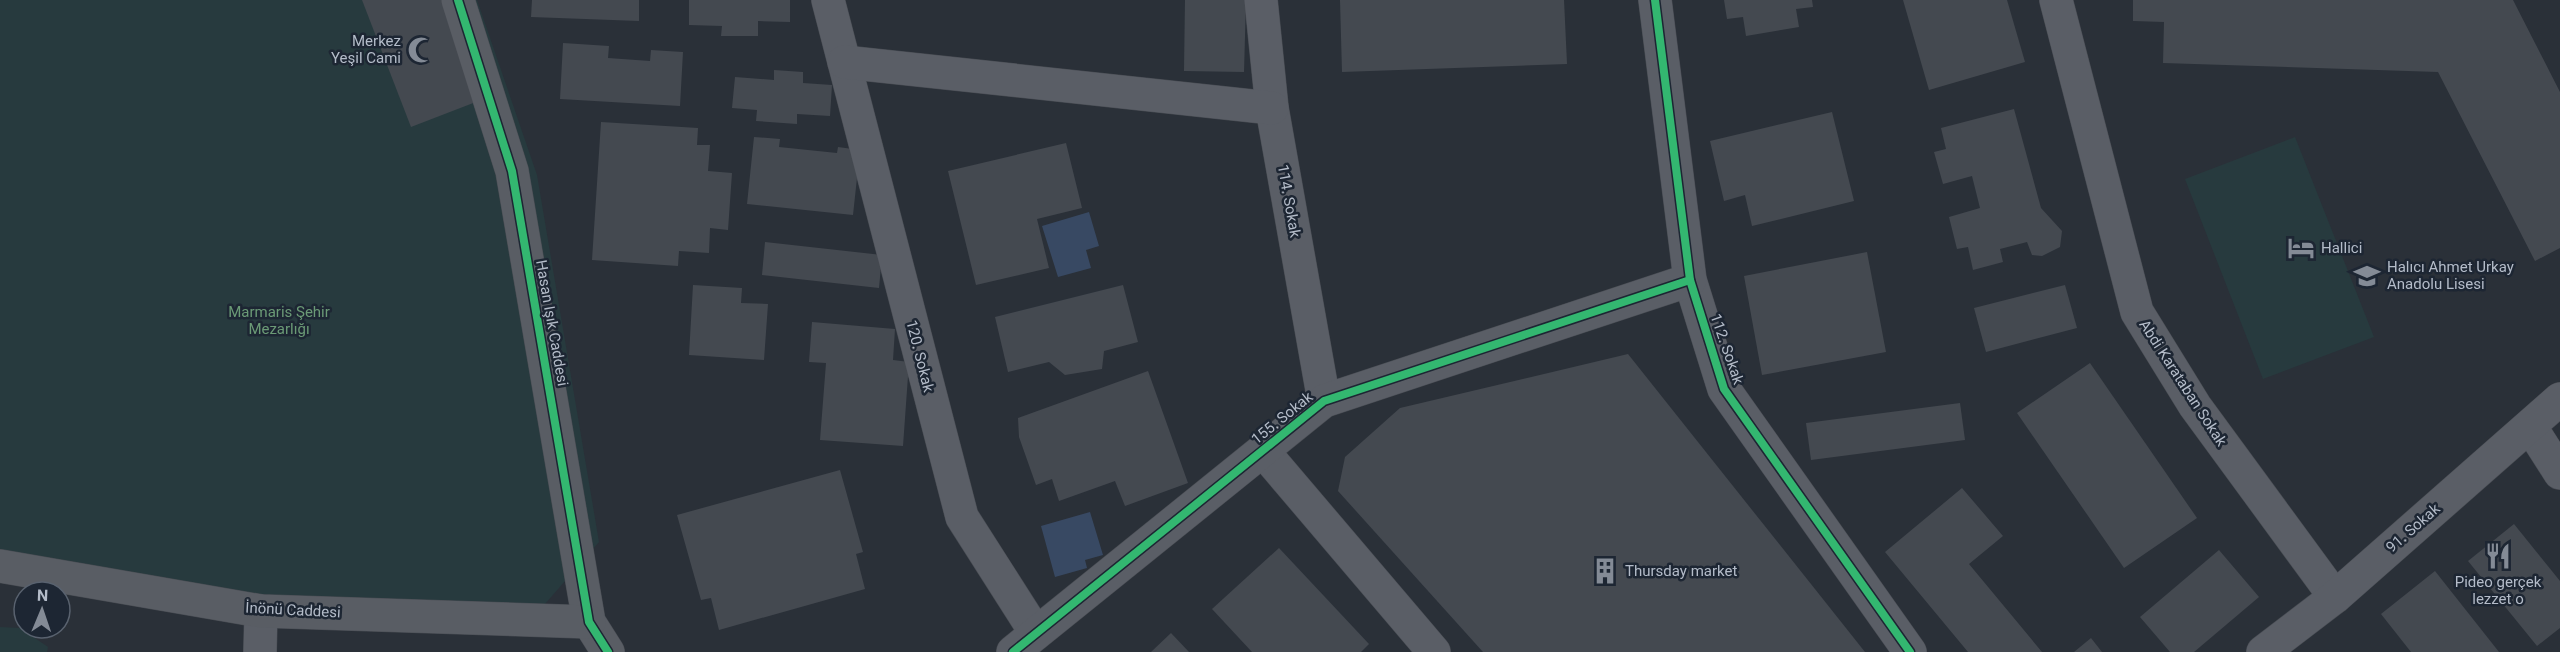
<svg xmlns="http://www.w3.org/2000/svg" width="2560" height="652" font-family="Roboto,sans-serif">
<style>
.green{fill:#273a3e}
.water{fill:#384963}
.building{fill:#444950}
.lines{fill:none;stroke-linecap:round;stroke-linejoin:round}
.street-casing{stroke:#484c53;stroke-width:34}
.secondary-casing{stroke:#484c53;stroke-width:34}
.street{stroke:#5a5e66;stroke-width:33}
.secondary{stroke:#595d64;stroke-width:33}
.cycleway-casing{stroke:#1d2633;stroke-width:11}
.cycleway{stroke:#33b770;stroke-width:8}
.labels{text-anchor:middle;dominant-baseline:central;stroke-width:5;stroke-linejoin:round;paint-order:stroke}
.poi-label{font-size:15px;fill:#b4bcc9;stroke:#1d2633;text-anchor:start}
.street-label{font-size:15px;fill:#b4bcc9;stroke:#1d2633}
.park-label{font-size:15px;fill:#6b9a76;stroke:#1d2633}
</style>
<rect width="100%" height="100%" fill="#2a3038"/>
<g class="green">
<polygon points="0,0 477,0 537,175 599,542 538,612 279,602 0,567"/>
<polygon points="2295,137 2374,337 2263,379 2185,179"/>
<polygon points="0,627 20,628 48,647 47,652 0,652"/>
</g>
<g class="water">
<polygon points="1089,212 1099,246 1086,250 1091,268 1058,277 1042,226"/>
<polygon points="1090,512 1103,555 1085,560 1087,568 1055,577 1041,526"/>
</g>
<g class="building">
<polygon points="362,0 443,0 481,100 411,127"/>
<polygon points="532,0 639,0 639,21 531,17"/>
<polygon points="689,0 790,0 790,22 758,21 758,36 721,36 722,26 689,25"/>
<polygon points="1185,0 1246,0 1244,72 1184,71"/>
<polygon points="1340,0 1564,0 1567,64 1342,72"/>
<polygon points="1724,0 1812,0 1813,7 1796,9 1799,27 1746,36 1743,17 1727,19"/>
<polygon points="1903,0 2007,0 2025,62 1929,90"/>
<polygon points="2133,0 2513,0 2560,92 2560,248 2535,261 2438,72 2163,63 2164,22 2133,21"/>
<polygon points="563,43 609,46 608,58 650,61 651,50 683,52 680,106 560,99"/>
<polygon points="774,70 803,72 803,83 832,85 830,116 797,114 797,124 756,121 757,110 732,108 735,77 774,80"/>
<polygon points="2014,109 2041,208 2062,231 2060,247 2042,256 2032,255 2027,242 2000,249 2003,262 1973,270 1968,247 1957,249 1949,217 1980,208 1972,176 1943,184 1934,152 1946,149 1941,128"/>
<polygon points="1832,112 1854,201 1752,226 1745,195 1724,201 1710,141"/>
<polygon points="601,122 698,128 697,145 710,145 708,171 732,173 728,230 710,228 709,253 679,251 678,266 592,260"/>
<polygon points="754,137 780,139 779,147 837,153 838,147 860,150 853,215 747,204"/>
<polygon points="1066,143 1082,208 1037,219 1049,268 976,285 948,171"/>
<polygon points="765,242 882,255 879,288 762,275"/>
<polygon points="1867,252 1886,352 1762,375 1744,276"/>
<polygon points="693,285 742,288 741,303 768,304 764,360 689,355"/>
<polygon points="1123,285 1138,342 1104,351 1102,369 1065,375 1049,362 1008,372 995,317"/>
<polygon points="2065,285 2077,328 1986,352 1974,308"/>
<polygon points="812,322 895,329 893,360 909,362 903,446 820,440 826,363 809,362"/>
<polygon points="1628,354 1865,652 1483,652 1338,491 1345,457 1400,408"/>
<polygon points="2090,363 2197,518 2124,568 2017,413"/>
<polygon points="1148,371 1188,483 1125,506 1115,481 1059,501 1052,479 1036,485 1019,437 1018,418"/>
<polygon points="1960,403 1965,440 1811,460 1806,423"/>
<polygon points="840,470 863,552 856,554 865,589 719,630 711,598 701,600 677,515"/>
<polygon points="1962,488 2003,536 1969,564 2042,652 1968,652 1885,552"/>
<polygon points="2514,524 2560,581 2560,628 2537,646 2468,561"/>
<polygon points="1279,548 1369,644 1361,652 1252,652 1212,609"/>
<polygon points="2219,550 2259,597 2194,652 2170,652 2140,617"/>
<polygon points="2435,571 2499,652 2411,652 2381,614"/>
<polygon points="1171,633 1189,652 1151,652"/>
<polygon points="2091,638 2102,652 2074,652"/>
</g>
<g class="lines">
<g class="street-casing">
<g id="street">
<polyline points="828,0 962,517 1036,633"/>
<polyline points="1261,0 1272,108 1324,401"/>
<polyline points="1655,0 1690,280 1724,389 1910,652"/>
<polyline points="2056,0 2137,312 2195,406 2335,597"/>
<polyline points="844,62 1272,108"/>
<polyline points="2530,426 2560,473"/>
<polyline points="1263,451 1434,652"/>
<polyline points="260,652 261,611"/>
<polyline points="1013,652 1324,401 1690,280"/>
<polyline points="2263,652 2335,597 2560,399"/>
</g>
</g>
<g class="secondary-casing">
<g id="secondary">
<polyline points="458,0 512,171 589,622 608,652"/>
<polyline points="0,566 261,611 589,622"/>
</g>
</g>
<use href="#street" class="street"/>
<use href="#secondary" class="secondary"/>
<g class="cycleway-casing">
<g id="cycleway">
<polyline points="458,0 512,171 589,622 608,652"/>
<polyline points="1655,0 1690,280 1724,389 1910,652"/>
<polyline points="1013,652 1324,401 1690,280"/>
</g>
</g>
<use href="#cycleway" class="cycleway"/>
</g>
<defs>
<g id="mosque-bare" transform="scale(2.07)"><path d="M3.5-4.9A6 6 0 1 0 3.5 4.9A5 5 0 1 1 3.5-4.9Z" fill="#848b96" stroke="#1d2633" stroke-width="2.5" paint-order="stroke"/></g>
<g id="hotel-bare" transform="scale(2.07)"><path d="M-6-4.5h1.5V1H6V5H4.5V3h-9V5H-6ZM-4 0a1.8 1.8 0 1 1 3.6 0ZM.5 0V-2.5h3Q6-2.5 6 0Z" fill="#848b96" stroke="#1d2633" stroke-width="2.5" paint-order="stroke"/></g>
<g id="school-bare" transform="scale(2.07)"><path d="M0-5L7-2L0 1L-7-2ZM-4 1L0 2.5L4 1V4Q0 6-4 4Z" fill="#848b96" stroke="#1d2633" stroke-width="2.5" paint-order="stroke"/></g>
<g id="restaurant-bare" transform="scale(2.07)"><path d="M-5-6h1v4h1v-4h1v4h1v-4h1v5L-1.5 .5V6h-2V.5L-5-1ZM5-6V6H3V1.5H1.5Q1.5-4 5-6Z" fill="#848b96" stroke="#1d2633" stroke-width="2.5" paint-order="stroke"/></g>
<g id="building-bare" transform="scale(2.07)"><path d="M-4-6H4V6H1V3H-1V6H-4ZM-2.5-4.3h1.7v1.8h-1.7ZM.8-4.3h1.7v1.8H.8ZM-2.5-1h1.7V.8h-1.7ZM.8-1h1.7V.8H.8Z" fill="#848b96" stroke="#1d2633" stroke-width="2.5" paint-order="stroke"/></g>
</defs>
<g fill-rule="evenodd">
<use href="#mosque-bare" x="421" y="50"/>
<use href="#hotel-bare" x="2301" y="248"/>
<use href="#school-bare" x="2367" y="276"/>
<use href="#restaurant-bare" x="2498" y="556"/>
<use href="#building-bare" x="1605" y="571"/>
</g>
<g class="labels">
<g class="poi-label">
<text x="401" y="41" text-anchor="end">Merkez<tspan x="401" dy="17">Yeşil Cami</tspan></text>
<text x="2321" y="248">Hallici</text>
<text x="2387" y="267">Halıcı Ahmet Urkay<tspan x="2387" dy="17">Anadolu Lisesi</tspan></text>
<text x="1625" y="571">Thursday market</text>
<text x="2498" y="582" text-anchor="middle">Pideo gerçek<tspan x="2498" dy="17">lezzet o</tspan></text>
</g>
<g class="street-label">
<text transform="translate(1289 201) rotate(80)">114. Sokak</text>
<text transform="translate(552 323) rotate(80)">Hasan Işık Caddesi</text>
<text transform="translate(1727 349) rotate(71)">112. Sokak</text>
<text transform="translate(920 356) rotate(76)">120. Sokak</text>
<text transform="translate(2183 383) rotate(57)">Abdi Karataban Sokak</text>
<text transform="translate(1282 418) rotate(-39)">155. Sokak</text>
<text transform="translate(2413 528) rotate(-41)">91. Sokak</text>
<text transform="translate(293 610) rotate(3)">İnönü Caddesi</text>
</g>
<g class="park-label">
<text x="279" y="312">Marmaris Şehir<tspan x="279" dy="17">Mezarlığı</tspan></text>
</g>
</g>
<g transform="translate(42 610) rotate(2)"><circle r="28" fill="#1d2633" stroke="#59626f" stroke-width="1.5"/>
<path d="M0-4.5L10 22L0 15L-10 22Z" fill="#848b96"/>
<text y="-9" font-size="16" font-weight="bold" text-anchor="middle" fill="#b4bcc9">N</text>
</g>
</svg>
